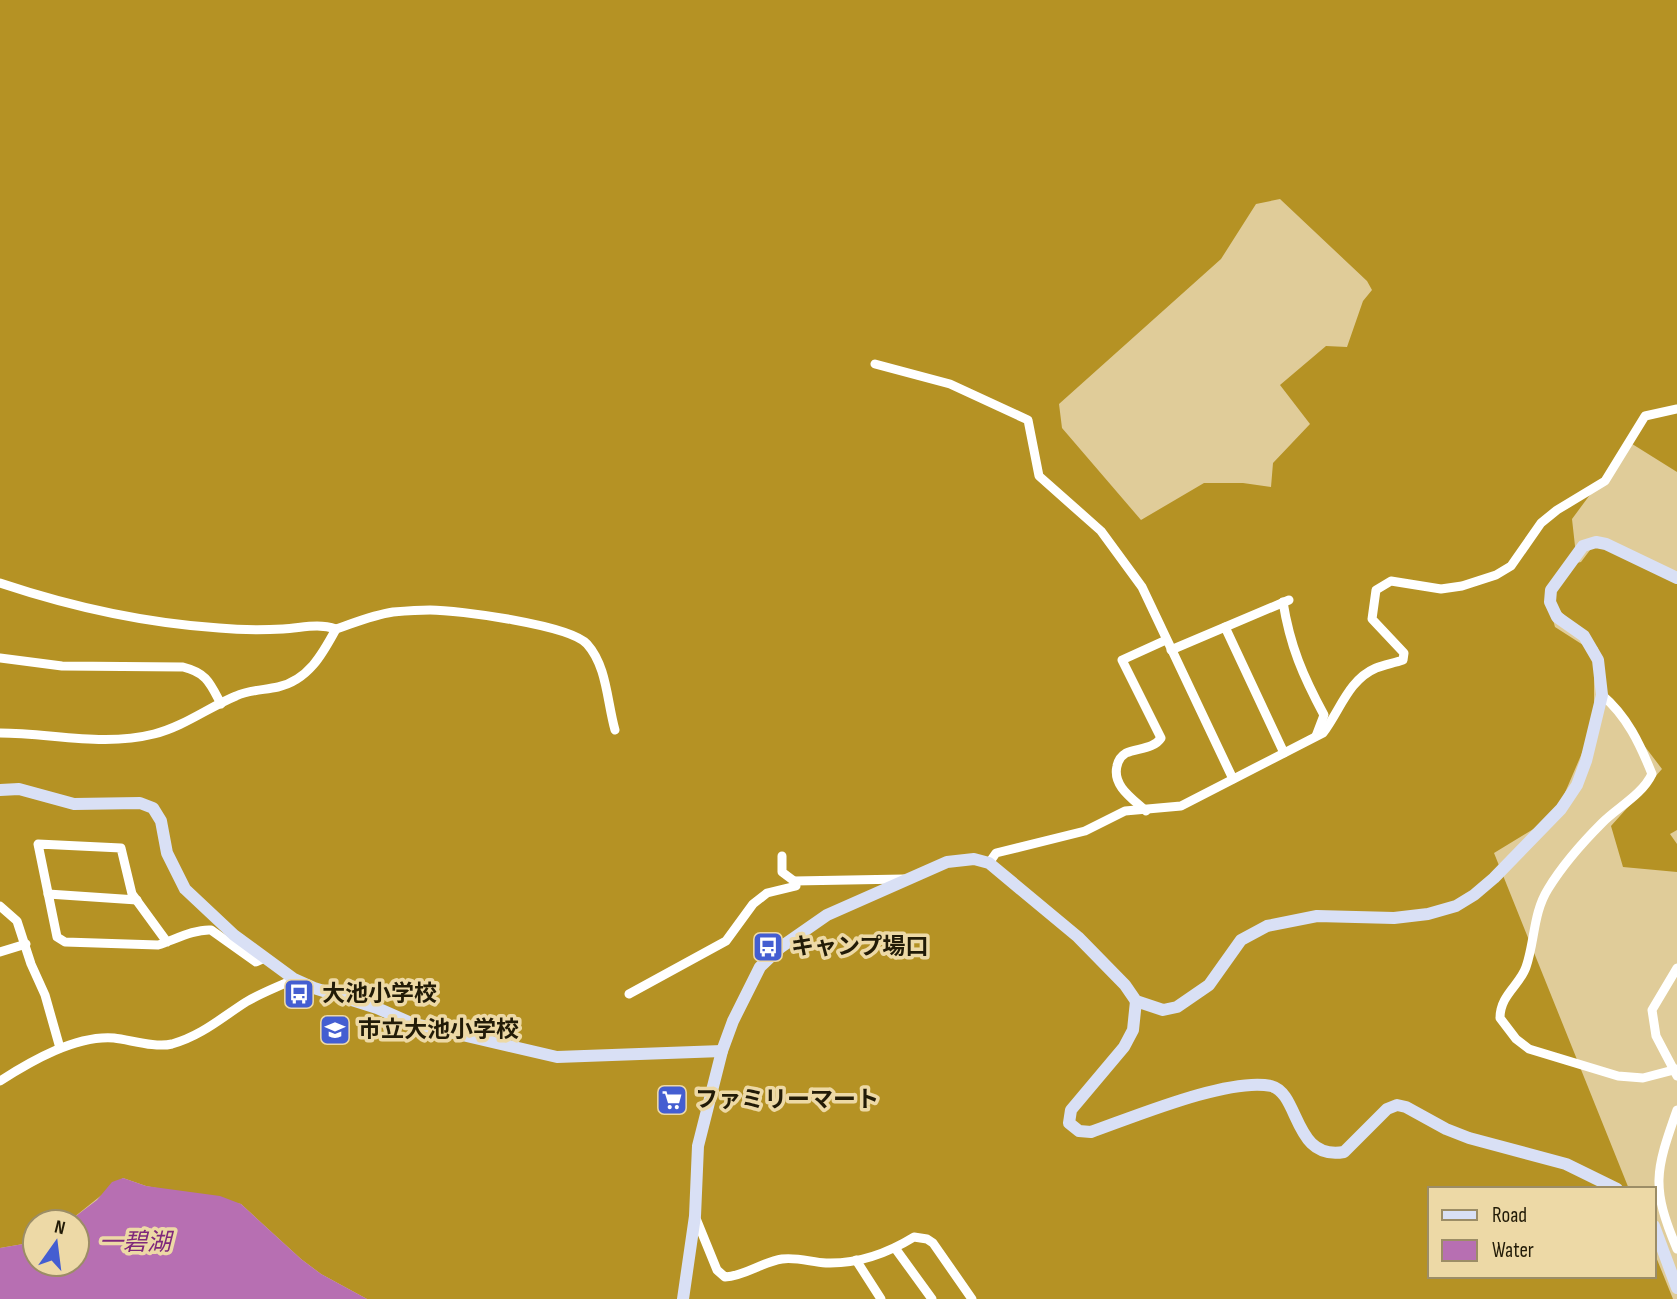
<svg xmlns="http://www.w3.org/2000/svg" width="1677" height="1299" font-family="'Sofia Sans Condensed','Noto Sans JP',sans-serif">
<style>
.forest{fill:#b59224;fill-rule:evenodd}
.water{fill:#b76fb2}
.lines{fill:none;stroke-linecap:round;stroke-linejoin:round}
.street{stroke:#fff;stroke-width:9}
.secondary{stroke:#d9e0f5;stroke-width:12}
.labels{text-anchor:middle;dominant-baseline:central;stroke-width:7;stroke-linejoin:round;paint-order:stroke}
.poi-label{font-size:23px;font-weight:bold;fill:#221b07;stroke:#edd9a6;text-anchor:start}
.water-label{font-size:24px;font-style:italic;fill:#7f287b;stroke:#edd9a6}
</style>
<rect width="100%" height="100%" fill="#e0cc99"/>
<path class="forest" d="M0,0H1677V472L1629,442L1572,519L1576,555L1568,565L1581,562L1596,542L1677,576V830L1670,834L1677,844V872L1623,867L1611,826L1662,769L1624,719L1602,695L1598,648L1547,598L1555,627L1594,652V725L1555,816L1494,853L1629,1189H1430V1276H1654V1252L1673,1299H367L321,1274L301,1259L241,1204L146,1186L123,1178L68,1222H35V1242L0,1248ZM1280,199L1367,281L1372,290L1363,301L1347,347L1326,346L1280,385L1310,424L1273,463L1271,487L1243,483H1204L1141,520L1062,428L1059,404L1221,259L1256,204Z"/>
<polygon class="water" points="123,1178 146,1186 220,1196 241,1204 301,1259 321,1274 367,1299 0,1299 0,1248 35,1242 35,1264 77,1264 77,1222 68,1222 97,1200 112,1182"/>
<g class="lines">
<g class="street">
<polyline points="875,364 950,384 1028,420 1039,476 1101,531 1142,587 1233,779"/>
<path d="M0,583C72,607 144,623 219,628C241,630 262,630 283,629C302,628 318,623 336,629C354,623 373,615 393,612C405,611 418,610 430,610C458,610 570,625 587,644C607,666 607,702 615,730"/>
<path d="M1283,602C1290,646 1303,676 1324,715L1316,736"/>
<polyline points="1225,627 1284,753"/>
<polyline points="1171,650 1289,600"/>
<path d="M0,658L62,666L183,667C207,673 210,683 221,704"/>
<path d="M1602,695C1627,716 1640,744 1652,774C1642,795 1618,807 1602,823C1583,842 1562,866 1548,889C1533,913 1535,941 1526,967C1520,985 1500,995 1500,1018L1516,1039L1529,1049L1618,1076L1643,1078L1677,1069"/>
<path d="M0,733C51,733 103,747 154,734C183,727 209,707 236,696C249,690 264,690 278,687C308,680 322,655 336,629"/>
<path d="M1146,811C1133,799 1112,786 1117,766C1118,761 1121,756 1126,753C1137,748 1154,749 1161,738L1122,660L1166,640"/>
<polyline points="782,856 782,872 794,881 904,879"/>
<path d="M989,863L996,853L1085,831L1125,811L1181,806L1323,733C1340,711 1348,680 1376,668C1384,665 1394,663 1403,660L1404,653L1372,619L1376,590L1391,581L1441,589L1462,586L1496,575L1511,566L1541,523L1557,510L1605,481L1645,416L1677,409"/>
<polyline points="48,894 137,900"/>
<polyline points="0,906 17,921 31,964 45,995 60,1048"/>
<path d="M167,942L132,894L121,848L38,844L57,937L65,942L158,945C174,940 194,929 211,930L256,962L265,958"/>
<polyline points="0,952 26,944"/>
<polyline points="1677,968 1652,1010 1656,1036 1677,1076"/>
<polyline points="629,994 726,941 753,904 767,893 796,886 794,881"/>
<path d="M0,1081C31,1061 76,1035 114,1038C131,1040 155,1048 172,1044C201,1036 221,1018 246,1002C261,993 278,987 294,979"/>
<path d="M1677,1110C1655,1172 1651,1187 1677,1249"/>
<path d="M695,1216L717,1270L725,1277C745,1276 762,1262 782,1259C797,1257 811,1262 826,1263C857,1264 888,1253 914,1237L927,1239L933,1243L972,1299"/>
<polyline points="895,1248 932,1299"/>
<polyline points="856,1260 881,1299"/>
</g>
<g class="secondary">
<polyline points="0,790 19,789 74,804 140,803 153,808 161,821 167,853 185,889 234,935 294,979 314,988 377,1008 411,1023 557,1057 722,1051"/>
<path d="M1136,1001L1133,1030L1124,1047L1071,1110L1069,1123L1079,1131L1091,1132C1134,1117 1229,1077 1271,1086C1300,1093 1293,1161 1344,1152L1387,1109L1397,1105L1406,1107L1446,1129L1469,1138L1566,1164L1617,1189"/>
<polyline points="1654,1226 1677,1288"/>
<polyline points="683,1299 695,1216 698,1146 722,1051 733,1021 760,967 781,947 827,915 947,862 974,859 989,863 1078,937 1125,985 1136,1001 1163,1010 1177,1007 1209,985 1241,940 1267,926 1317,916 1394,918 1428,914 1456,906 1474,895 1494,878 1561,809 1577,785 1586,761 1602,695 1598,660 1584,636 1557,617 1550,602 1551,590 1583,546 1596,542 1606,544 1677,578"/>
</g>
</g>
<defs>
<g id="bus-square" transform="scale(1.575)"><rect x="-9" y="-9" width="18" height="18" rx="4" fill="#445ed1" stroke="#edd9a6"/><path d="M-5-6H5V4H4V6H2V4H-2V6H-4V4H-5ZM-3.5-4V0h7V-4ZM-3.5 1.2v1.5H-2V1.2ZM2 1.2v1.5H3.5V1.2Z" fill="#fff"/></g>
<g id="school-square" transform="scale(1.575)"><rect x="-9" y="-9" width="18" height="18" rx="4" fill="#445ed1" stroke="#edd9a6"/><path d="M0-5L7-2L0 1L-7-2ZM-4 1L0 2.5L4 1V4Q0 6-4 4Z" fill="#fff"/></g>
<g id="supermarket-square" transform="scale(1.575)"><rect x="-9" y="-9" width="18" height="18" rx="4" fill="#445ed1" stroke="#edd9a6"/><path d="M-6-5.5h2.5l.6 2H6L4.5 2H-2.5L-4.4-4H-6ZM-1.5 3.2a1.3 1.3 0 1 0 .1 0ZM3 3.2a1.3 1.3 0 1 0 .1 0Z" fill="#fff"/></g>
</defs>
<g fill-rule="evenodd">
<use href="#bus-square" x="768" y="947"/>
<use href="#bus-square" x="299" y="994"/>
<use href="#school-square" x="335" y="1030"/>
<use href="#supermarket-square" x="672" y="1100"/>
</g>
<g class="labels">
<g class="poi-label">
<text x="791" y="947">キャンプ場口</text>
<text x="322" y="994">大池小学校</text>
<text x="358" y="1030">市立大池小学校</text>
<text x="695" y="1100">ファミリーマート</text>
</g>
<g class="water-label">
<text x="135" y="1242">一碧湖</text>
</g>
</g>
<rect x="1428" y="1187" width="228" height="91" fill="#edd9a6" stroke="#9c8d66" stroke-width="2"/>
<rect x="1442" y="1210" width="35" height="10" fill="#d9e0f5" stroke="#9c8d66" stroke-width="2"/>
<text x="1492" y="1222" font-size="21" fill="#221b07">Road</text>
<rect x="1442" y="1240" width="35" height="21" fill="#b76fb2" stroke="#9c8d66" stroke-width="2"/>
<text x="1492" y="1257" font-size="21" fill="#221b07">Water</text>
<g transform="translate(56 1243) rotate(14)"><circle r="33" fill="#edd9a6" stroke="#9c8d66" stroke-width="2"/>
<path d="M0-5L12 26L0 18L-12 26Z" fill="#445ed1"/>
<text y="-10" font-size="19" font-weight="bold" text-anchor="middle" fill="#221b07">N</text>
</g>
</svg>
